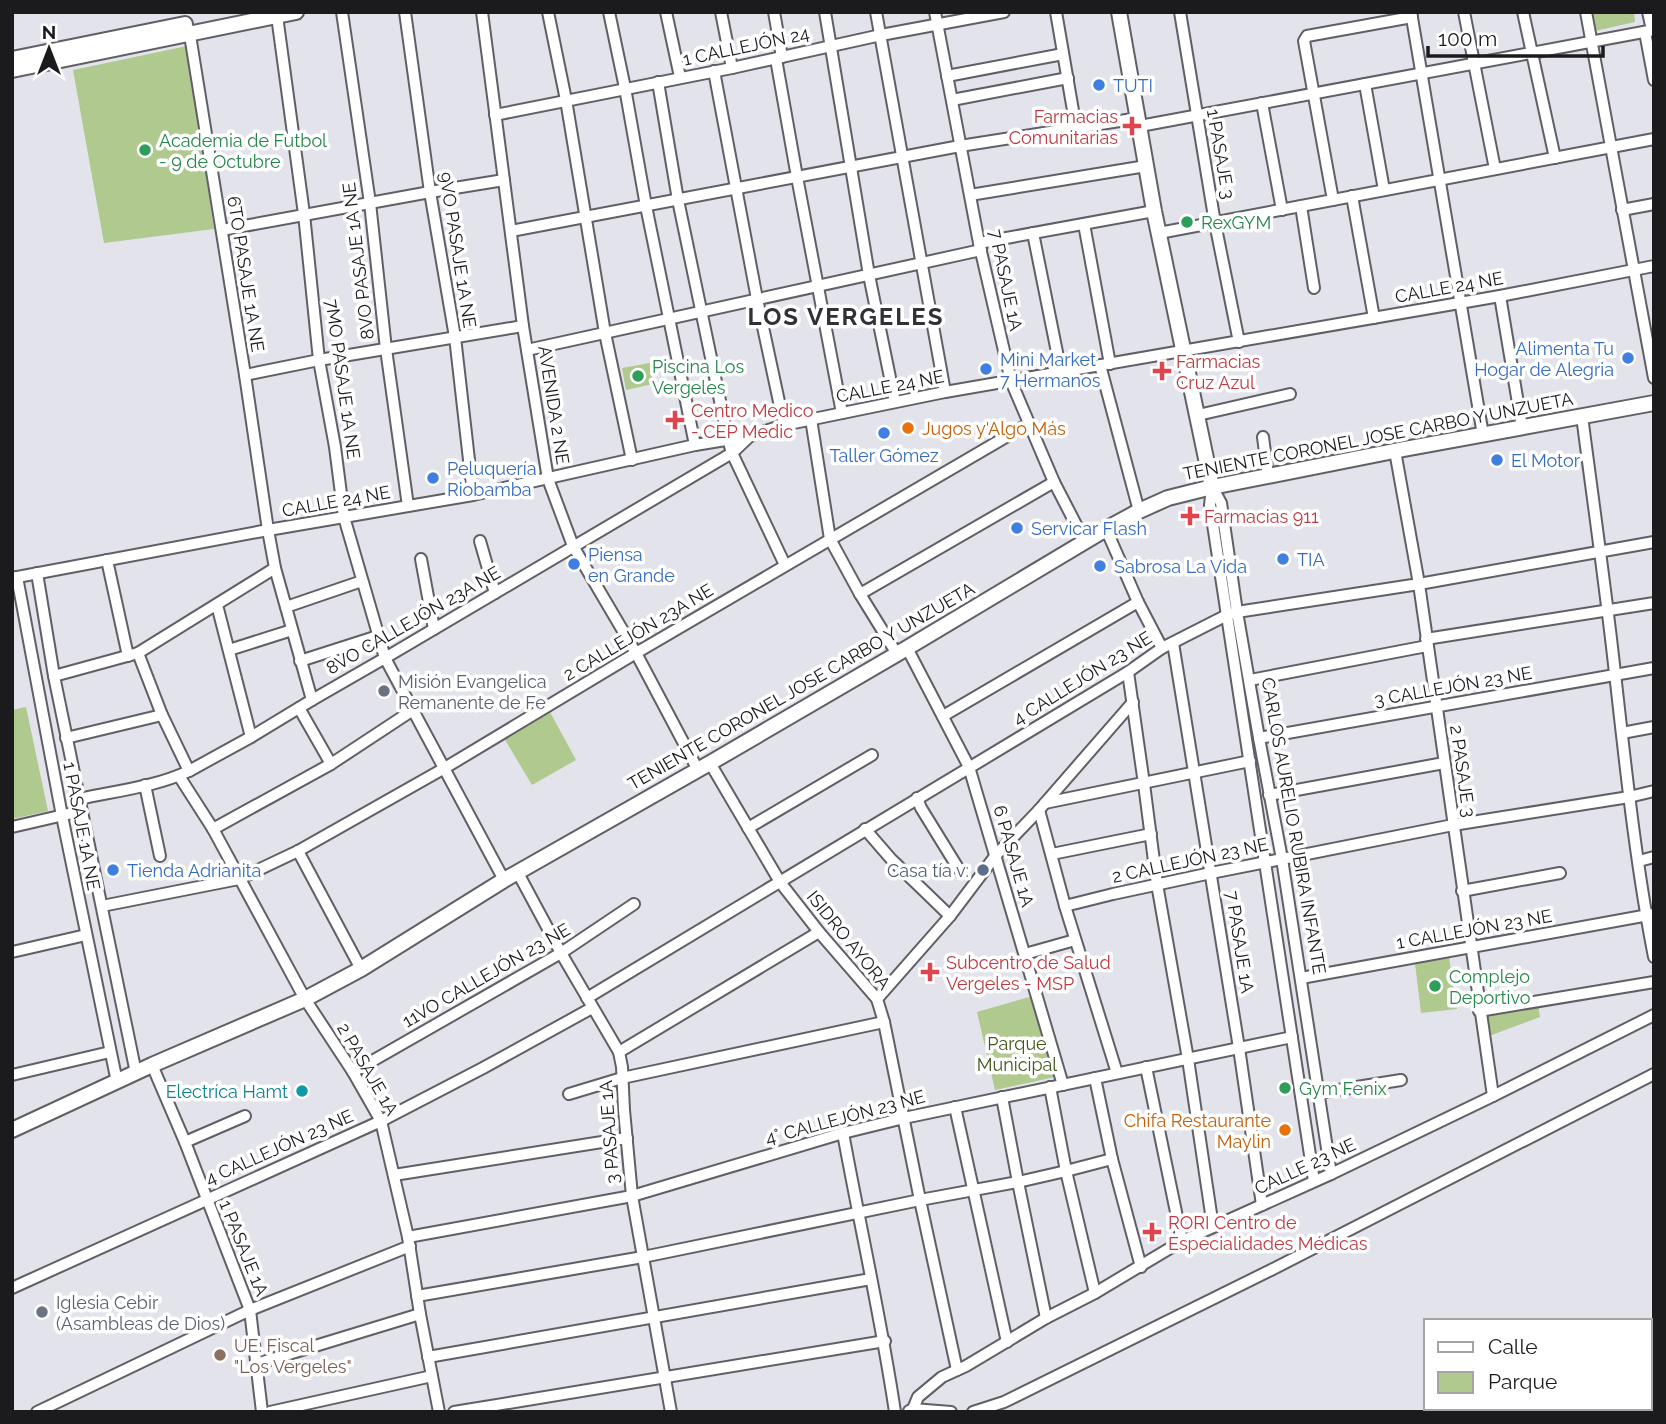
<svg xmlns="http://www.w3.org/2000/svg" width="1666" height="1424" font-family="Raleway,sans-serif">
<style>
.green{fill:#b0c98e}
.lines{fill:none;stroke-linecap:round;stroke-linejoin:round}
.minor-casing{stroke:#605f66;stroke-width:14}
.tertiary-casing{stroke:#605f66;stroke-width:18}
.minor{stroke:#fff;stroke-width:10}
.tertiary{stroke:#fff;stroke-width:14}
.shop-dot{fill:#3f7fe0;stroke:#fff;stroke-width:2.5}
.health-dot{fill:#e0444e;stroke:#fff;stroke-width:2.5}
.leisure-dot{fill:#2e9e5b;stroke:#fff;stroke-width:2.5}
.food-dot{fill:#e8710a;stroke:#fff;stroke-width:2.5}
.worship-dot{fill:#6b7280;stroke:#fff;stroke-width:2.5}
.service-dot{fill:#5c6f8a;stroke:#fff;stroke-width:2.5}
.culture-dot{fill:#0f9aa8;stroke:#fff;stroke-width:2.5}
.education-dot{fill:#8d6e63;stroke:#fff;stroke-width:2.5}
.labels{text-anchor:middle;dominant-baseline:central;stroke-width:7;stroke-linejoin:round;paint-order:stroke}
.street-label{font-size:18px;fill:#1b1b1e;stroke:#fff}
.shop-label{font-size:18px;fill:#366cbe;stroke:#fff;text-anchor:start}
.health-label{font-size:18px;fill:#be3a42;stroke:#fff;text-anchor:start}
.leisure-label{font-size:18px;fill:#27864d;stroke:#fff;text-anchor:start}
.food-label{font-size:18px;fill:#c56008;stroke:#fff;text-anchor:start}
.worship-label{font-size:18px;fill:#5b616d;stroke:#fff;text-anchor:start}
.service-label{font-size:18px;fill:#4e5e75;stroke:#fff;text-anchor:end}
.park-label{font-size:18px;fill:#42581f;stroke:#fff}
.culture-label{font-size:18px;fill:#0d838f;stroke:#fff;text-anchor:end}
.education-label{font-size:18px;fill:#785e54;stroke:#fff;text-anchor:start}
.district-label{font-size:24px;font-weight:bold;letter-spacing:2px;fill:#303036;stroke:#fff}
</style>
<rect width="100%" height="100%" fill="#e3e3eb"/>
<g class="green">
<polygon points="1592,12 1634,12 1635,22 1595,31"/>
<polygon points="187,46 214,229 104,243 73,70"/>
<polygon points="650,363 653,384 626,390 622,368"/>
<polygon points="26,707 48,811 12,819 12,710"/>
<polygon points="550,712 576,760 532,785 504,738"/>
<polygon points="1449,957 1457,1009 1421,1013 1415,963"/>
<polygon points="1033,996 1055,1077 995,1090 977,1012"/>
<polygon points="1538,1004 1540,1017 1489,1036 1484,1013"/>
</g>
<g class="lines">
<g class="minor-casing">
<g id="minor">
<polyline points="342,12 370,203 386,349 408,506"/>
<polyline points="405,12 430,192 455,337 473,495"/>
<polyline points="482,12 523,326 548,479 573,546 636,653 698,770"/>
<polyline points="548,12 566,100 605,333 632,460"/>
<polyline points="609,12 625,88 646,206 695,445"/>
<polyline points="666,12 680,77"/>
<polyline points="721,12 732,68"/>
<polyline points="774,12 782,57"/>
<polyline points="825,12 869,275 895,402"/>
<polyline points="876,12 945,392"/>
<polyline points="935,12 979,243 1011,381 1054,482 1085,542"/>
<polyline points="1056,12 1076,128"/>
<polyline points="1180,12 1215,223 1239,342"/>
<polyline points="1411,12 1483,435"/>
<polyline points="1464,12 1495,169"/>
<polyline points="1523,12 1555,158"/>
<polyline points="1586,12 1654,378"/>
<polyline points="1648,12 1652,30"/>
<polyline points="277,16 304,214 319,360 335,447 344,517 385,658 504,880"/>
<polyline points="1645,32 1654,80"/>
<polyline points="776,59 797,177 842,413"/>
<polyline points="714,71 757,299 784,425"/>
<polyline points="947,76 1063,54"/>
<polyline points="658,82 678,200 728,439 732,453 785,565"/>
<polyline points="1365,84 1384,190"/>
<polyline points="952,100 1068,78"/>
<polyline points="1262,103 1282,210"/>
<polyline points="495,115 732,68 881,35 1004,12"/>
<polyline points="1140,126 1654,30"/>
<polyline points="970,195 1146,166"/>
<polyline points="1352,196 1374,318"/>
<polyline points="1333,200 1304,41 1307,36 1412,17"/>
<polyline points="1301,206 1314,288"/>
<polyline points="1622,210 1654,204"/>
<polyline points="1084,224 1110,364"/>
<polyline points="222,230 430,192 504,180"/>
<polyline points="511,231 960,146 1139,118"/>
<polyline points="1033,233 1061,372"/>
<polyline points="1159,233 1654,139"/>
<polyline points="979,243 1154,211"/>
<polyline points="1500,296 1522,427"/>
<polyline points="527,350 981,250"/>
<polyline points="1100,365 1139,511"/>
<polyline points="245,375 319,360 523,326"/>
<polyline points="1198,415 1290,394"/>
<path d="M1582,416C1592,493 1603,570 1612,647C1624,751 1634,855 1654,957"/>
<polyline points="811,419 830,539 860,594 897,654"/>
<polyline points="1263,437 1268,476"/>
<polyline points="1395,451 1419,584 1493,1096"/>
<polyline points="1212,487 1210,505 1314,1181"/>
<polyline points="1213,488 1221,503 1237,612 1259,738 1282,859 1331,1174"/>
<polyline points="1106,529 1138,602 1162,648"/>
<polyline points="480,541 495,593"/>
<polyline points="421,559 434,629"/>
<polyline points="107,560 128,656"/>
<polyline points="275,568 312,700"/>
<polyline points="37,573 54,676 136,1073"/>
<polyline points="17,577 62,816 117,1082"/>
<polyline points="12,578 268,530 473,495 695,445 750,436 784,425 945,392 1500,296 1654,266"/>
<polyline points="860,594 1054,482"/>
<polyline points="217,605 251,737"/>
<polyline points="286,607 362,581"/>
<polyline points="1426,639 1654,603"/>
<polyline points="1173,643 1239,1048 1262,1205"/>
<polyline points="907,648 969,767 1063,1085"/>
<polyline points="229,650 292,630"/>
<polyline points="138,653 162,715 189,771"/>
<polyline points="300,661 378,636"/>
<polyline points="1128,672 1144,784 1157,884 1188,1059 1213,1227"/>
<polyline points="54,676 138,653 275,568 268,530 245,375 189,29"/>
<polyline points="1250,680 1427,646"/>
<polyline points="299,708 331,764"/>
<polyline points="943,716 1138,602"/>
<polyline points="1622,733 1654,727"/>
<polyline points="66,738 162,715"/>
<polyline points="1259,738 1654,668"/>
<polyline points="710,763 780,882 819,932 877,999 884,1022 920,1200 957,1370"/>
<polyline points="179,776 213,829 305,999 353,1072 381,1121 408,1237 420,1314 439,1412"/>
<polyline points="145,785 160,856"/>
<polyline points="1269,795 1444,763"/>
<polyline points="917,798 921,808 958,868"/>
<path d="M79,799C115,791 155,787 189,771L251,737L312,700L385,658L732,453L750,436"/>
<polyline points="1045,803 1250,761"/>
<polyline points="1039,810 1065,906 1117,1073"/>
<polyline points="12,827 81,811"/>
<polyline points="748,828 872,755"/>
<polyline points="213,829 331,764 413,710"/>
<polyline points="865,829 891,859 950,916"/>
<polyline points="298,851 361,969"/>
<polyline points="1052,854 1151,834"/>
<polyline points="1639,861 1654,857"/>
<polyline points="518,873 561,953 619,1052 622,1067 624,1110 632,1196 671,1412"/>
<polyline points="1462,891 1560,873"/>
<polyline points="102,906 239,879 298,851 443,769 636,653 1028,424"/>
<polyline points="1065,906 1113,894 1211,873 1453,825 1629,797 1654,791"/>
<polyline points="12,952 86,935"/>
<polyline points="1025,954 1075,940"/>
<polyline points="1301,978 1654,914"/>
<polyline points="587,998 1128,672 1162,648 1227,615 1237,612 1419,584 1654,542"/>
<polyline points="877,999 950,916 996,855 1039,810 1133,702"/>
<polyline points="1479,1011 1654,982"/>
<polyline points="619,1052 819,932"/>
<polyline points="152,1065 185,1142 250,1310 262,1412"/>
<polyline points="1146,1067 1182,1241"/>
<polyline points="353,1072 561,953 634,904"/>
<polyline points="12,1075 110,1052"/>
<polyline points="1095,1078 1112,1159 1141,1267"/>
<polyline points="1050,1087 1066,1171 1095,1293"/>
<polyline points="1319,1093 1401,1080"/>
<polyline points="569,1094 622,1078 884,1022"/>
<polyline points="1002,1097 1018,1182 1046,1318"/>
<polyline points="955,1107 1007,1342"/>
<path d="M843,1133C860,1226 881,1318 895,1412"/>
<polyline points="185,1142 245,1116"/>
<polyline points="394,1175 627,1138"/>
<polyline points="408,1237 632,1196 843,1133 904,1118 1292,1037"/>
<polyline points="12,1288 381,1121 483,1068 592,1008"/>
<polyline points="417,1296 643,1257 920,1200 1018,1182 1066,1171 1112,1159"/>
<polyline points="428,1357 871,1279"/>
<polyline points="256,1364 420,1314"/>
<polyline points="913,1409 918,1397 942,1377 966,1366 1046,1318 1095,1293 1182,1241 1331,1174 1493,1096 1654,1015"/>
<polyline points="909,1411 913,1409 951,1412"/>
<polyline points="37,1412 250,1310 410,1246"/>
<polyline points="270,1412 432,1376"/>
<polyline points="454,1412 885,1341"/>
<polyline points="973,1412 1004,1402 1271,1270 1654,1074"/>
</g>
</g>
<g class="tertiary-casing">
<g id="tertiary">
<polyline points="1119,12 1154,211 1212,487"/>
<polyline points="12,59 185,24"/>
<polyline points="12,70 296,12"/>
<polyline points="12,1130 152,1065 305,999 361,969 504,880 710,763 897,654 1106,529 1139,511 1168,498 1212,487 1404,449 1654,403"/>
</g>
</g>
<use href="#minor" class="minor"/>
<use href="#tertiary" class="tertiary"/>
</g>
<g class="shop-dot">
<circle cx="1099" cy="85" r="7"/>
<circle cx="1628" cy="358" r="7"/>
<circle cx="986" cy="369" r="7"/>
<circle cx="884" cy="433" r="7"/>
<circle cx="1497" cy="460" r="7"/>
<circle cx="433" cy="478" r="7"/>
<circle cx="1017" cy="528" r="7"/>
<circle cx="1283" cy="559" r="7"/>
<circle cx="574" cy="564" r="7"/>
<circle cx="1100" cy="566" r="7"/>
<circle cx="113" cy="870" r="7"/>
</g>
<g class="health-dot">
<path d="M1128.5 115.5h7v7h7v7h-7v7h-7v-7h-7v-7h7z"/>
<path d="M1158.5 360.5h7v7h7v7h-7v7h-7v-7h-7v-7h7z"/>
<path d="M671.5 409.5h7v7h7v7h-7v7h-7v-7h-7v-7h7z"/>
<path d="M1186.5 505.5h7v7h7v7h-7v7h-7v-7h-7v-7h7z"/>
<path d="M926.5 961.5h7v7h7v7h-7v7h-7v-7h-7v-7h7z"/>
<path d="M1148.5 1221.5h7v7h7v7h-7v7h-7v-7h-7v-7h7z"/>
</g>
<g class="leisure-dot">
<circle cx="145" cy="150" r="7"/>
<circle cx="1187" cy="222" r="7"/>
<circle cx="638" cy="376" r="7"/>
<circle cx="1435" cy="986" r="7"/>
<circle cx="1285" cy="1088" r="7"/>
</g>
<g class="food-dot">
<circle cx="908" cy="428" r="7"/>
<circle cx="1285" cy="1130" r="7"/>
</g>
<g class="worship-dot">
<circle cx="384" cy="691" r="7"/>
<circle cx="42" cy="1312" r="7"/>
</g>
<circle class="service-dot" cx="983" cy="870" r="7"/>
<circle class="culture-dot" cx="302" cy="1091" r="7"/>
<circle class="education-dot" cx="220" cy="1355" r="7"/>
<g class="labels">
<g class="street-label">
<text transform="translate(746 46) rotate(-12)">1 CALLEJÓN 24</text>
<text transform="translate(1221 154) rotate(80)">1 PASAJE 3</text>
<text transform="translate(458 250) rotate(81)">9VO PASAJE 1A NE</text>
<text transform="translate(358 261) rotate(-97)">8VO PASAJE 1A NE</text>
<text transform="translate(246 274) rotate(81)">6TO PASAJE 1A NE</text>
<text transform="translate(1006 280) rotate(78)">7 PASAJE 1A</text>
<text transform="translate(1449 287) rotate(-10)">CALLE 24 NE</text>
<text transform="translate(343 379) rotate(82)">7MO PASAJE 1A NE</text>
<text transform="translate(890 386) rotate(-11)">CALLE 24 NE</text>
<text transform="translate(554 405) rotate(81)">AVENIDA 2 NE</text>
<text transform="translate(1378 436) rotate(-11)">TENIENTE CORONEL JOSE CARBO Y UNZUETA</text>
<text transform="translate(336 501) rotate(-10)">CALLE 24 NE</text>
<text transform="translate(413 620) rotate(-30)">8VO CALLEJÓN 23A NE</text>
<text transform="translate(638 632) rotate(-31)">2 CALLEJÓN 23A NE</text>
<text transform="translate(1082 678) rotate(-32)">4 CALLEJÓN 23 NE</text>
<text transform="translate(801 686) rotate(-30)">TENIENTE CORONEL JOSE CARBO Y UNZUETA</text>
<text transform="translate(1453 686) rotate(-10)">3 CALLEJÓN 23 NE</text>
<text transform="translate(1463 771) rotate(82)">2 PASAJE 3</text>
<text transform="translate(82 826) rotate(79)">1 PASAJE 1A NE</text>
<text transform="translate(1294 826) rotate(80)">CARLOS AURELIO RUBIRA INFANTE</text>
<text transform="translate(1014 856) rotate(74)">6 PASAJE 1A</text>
<text transform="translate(1190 860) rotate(-12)">2 CALLEJÓN 23 NE</text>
<text transform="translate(1474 929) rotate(-10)">1 CALLEJÓN 23 NE</text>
<text transform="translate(849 940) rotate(51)">ISIDRO AYORA</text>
<text transform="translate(1240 942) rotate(81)">7 PASAJE 1A</text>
<text transform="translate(486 975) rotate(-30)">11VO CALLEJÓN 23 NE</text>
<text transform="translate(368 1069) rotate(60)">2 PASAJE 1A</text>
<text transform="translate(845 1117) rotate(-15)">4° CALLEJÓN 23 NE</text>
<text transform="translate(609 1132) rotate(-94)">3 PASAJE 1A</text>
<text transform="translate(279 1147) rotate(-24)">4 CALLEJÓN 23 NE</text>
<text transform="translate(1305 1166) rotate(-25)">CALLE 23 NE</text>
<text transform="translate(244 1248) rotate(68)">1 PASAJE 1A</text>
</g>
<g class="shop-label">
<text x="1113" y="85">TUTI</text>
<text x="1614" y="348" text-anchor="end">Alimenta Tu<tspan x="1614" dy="21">Hogar de Alegria</tspan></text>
<text x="1000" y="359">Mini Market<tspan x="1000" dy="21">7 Hermanos</tspan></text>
<text x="884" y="455" text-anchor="middle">Taller Gómez</text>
<text x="1511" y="460">El Motor</text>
<text x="447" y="468">Peluquería<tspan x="447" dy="21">Riobamba</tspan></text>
<text x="1031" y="528">Servicar Flash</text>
<text x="588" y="554">Piensa<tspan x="588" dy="21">en Grande</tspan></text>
<text x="1297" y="559">TIA</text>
<text x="1114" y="566">Sabrosa La Vida</text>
<text x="127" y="870">Tienda Adrianita</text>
</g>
<g class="health-label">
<text x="1118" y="116" text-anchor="end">Farmacias<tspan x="1118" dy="21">Comunitarias</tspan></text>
<text x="1176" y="361">Farmacias<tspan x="1176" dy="21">Cruz Azul</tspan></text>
<text x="691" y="410">Centro Medico<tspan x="691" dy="21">- CEP Medic</tspan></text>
<text x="1204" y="516">Farmacias 911</text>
<text x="946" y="962">Subcentro de Salud<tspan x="946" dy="21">Vergeles - MSP</tspan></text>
<text x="1168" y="1222">RORI Centro de<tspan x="1168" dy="21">Especialidades Médicas</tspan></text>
</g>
<g class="leisure-label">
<text x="159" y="140">Academia de Futbol<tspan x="159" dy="21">- 9 de Octubre</tspan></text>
<text x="1201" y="222">RexGYM</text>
<text x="652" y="366">Piscina Los<tspan x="652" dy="21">Vergeles</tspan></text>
<text x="1449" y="976">Complejo<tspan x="1449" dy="21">Deportivo</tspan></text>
<text x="1299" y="1088">Gym Fenix</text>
</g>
<g class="food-label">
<text x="922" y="428">Jugos y'Algo Más</text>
<text x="1271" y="1120" text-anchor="end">Chifa Restaurante<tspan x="1271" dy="21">Maylin</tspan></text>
</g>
<g class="worship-label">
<text x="398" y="681">Misión Evangelica<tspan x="398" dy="21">Remanente de Fe</tspan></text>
<text x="56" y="1302">Iglesia Cebir<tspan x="56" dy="21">(Asambleas de Dios)</tspan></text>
</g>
<g class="service-label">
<text x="969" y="870">Casa tía v:</text>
</g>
<g class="park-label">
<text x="1017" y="1043">Parque<tspan x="1017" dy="21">Municipal</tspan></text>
</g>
<g class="culture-label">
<text x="288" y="1091">Electríca Hamt</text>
</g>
<g class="education-label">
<text x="234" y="1345">UE. Fiscal<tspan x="234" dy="21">"Los Vergeles"</tspan></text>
</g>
<g class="district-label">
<text x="846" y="316">LOS VERGELES</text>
</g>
</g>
<rect width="1666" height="1424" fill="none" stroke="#1b1b1e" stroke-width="28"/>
<rect x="1424" y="1319" width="228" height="91" fill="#ffffff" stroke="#a4a4a5" stroke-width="2"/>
<rect x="1438" y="1342" width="35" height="10" fill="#ffffff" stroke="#a4a4a5" stroke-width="2"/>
<text x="1488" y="1354" font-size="21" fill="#1b1b1e">Calle</text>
<rect x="1438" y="1372" width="35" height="21" fill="#b0c98e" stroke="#a4a4a5" stroke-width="2"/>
<text x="1488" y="1389" font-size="21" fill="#1b1b1e">Parque</text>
<g transform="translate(49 49)" stroke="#ffffff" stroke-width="5" paint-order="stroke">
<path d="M0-5L12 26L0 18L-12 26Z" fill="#1b1b1e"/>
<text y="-10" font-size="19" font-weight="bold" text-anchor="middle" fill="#1b1b1e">N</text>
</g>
<path d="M1428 46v10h175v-10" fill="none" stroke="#1b1b1e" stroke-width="3.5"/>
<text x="1438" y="46" font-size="21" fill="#1b1b1e" stroke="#ffffff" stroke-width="5" paint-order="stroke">100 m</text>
</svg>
